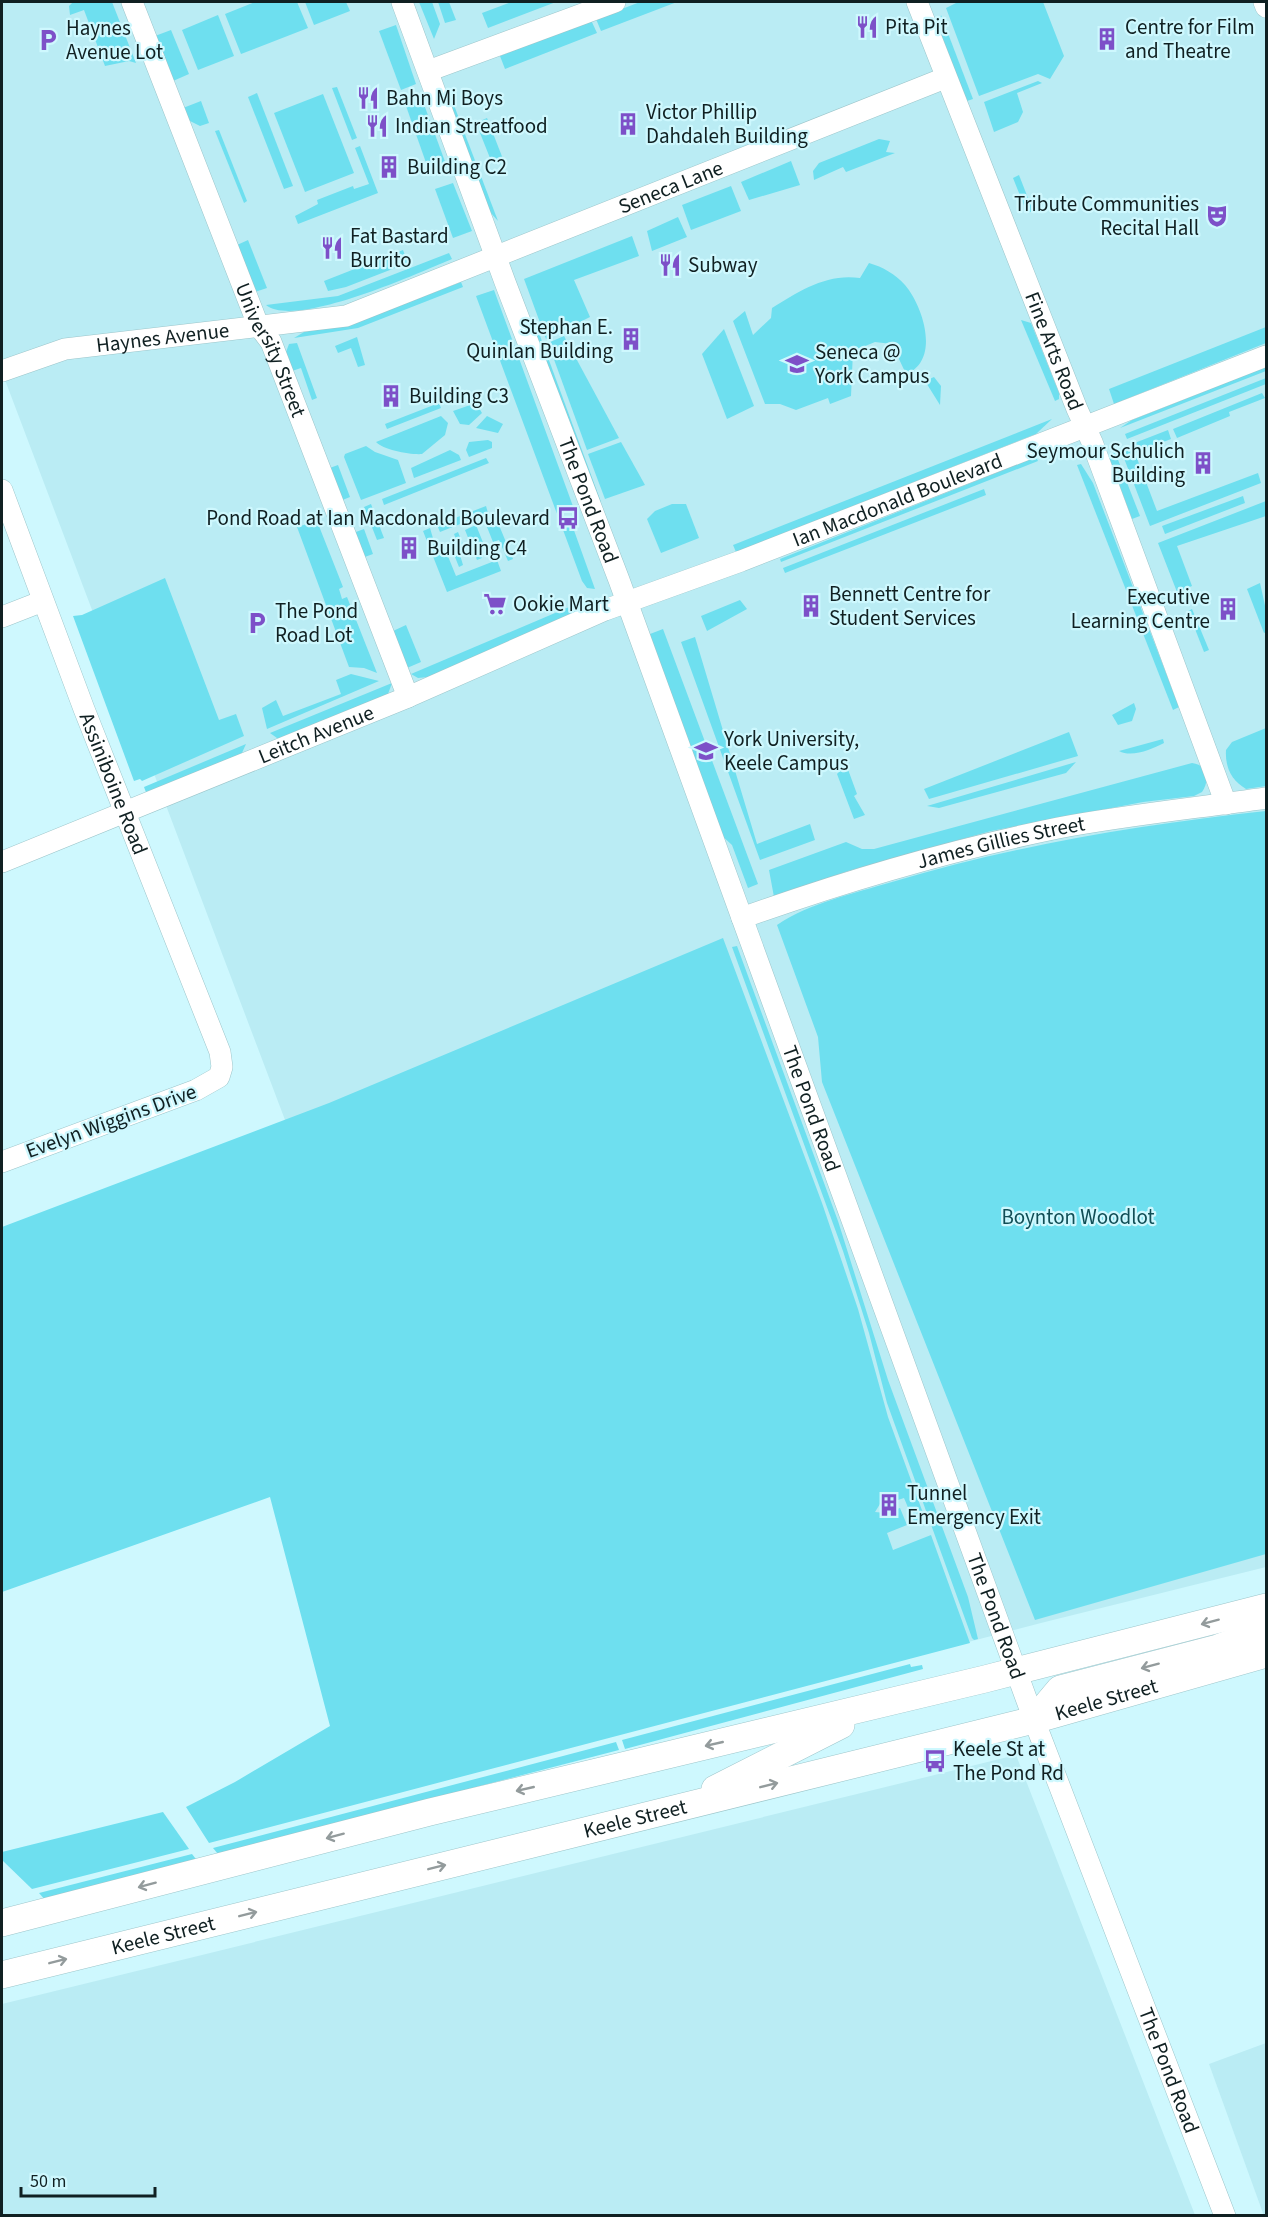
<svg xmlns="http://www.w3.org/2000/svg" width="1268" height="2217" font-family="'Source Sans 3',sans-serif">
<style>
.built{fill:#baecf4}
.green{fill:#6edfef}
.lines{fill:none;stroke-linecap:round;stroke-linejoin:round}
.minor-casing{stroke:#9cc5ca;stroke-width:22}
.major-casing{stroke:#9cc5ca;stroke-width:28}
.minor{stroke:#fff;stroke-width:21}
.major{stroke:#fff;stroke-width:27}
.oneway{stroke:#939b9c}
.labels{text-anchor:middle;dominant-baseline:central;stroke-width:4.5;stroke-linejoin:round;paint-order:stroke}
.poi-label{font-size:21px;fill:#102022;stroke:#cef8fe;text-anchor:start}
.street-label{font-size:21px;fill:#102022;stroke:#cef8fe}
.park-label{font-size:21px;fill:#104e56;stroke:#cef8fe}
</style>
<rect width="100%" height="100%" fill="#cef8fe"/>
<g class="built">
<polygon points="2,2 1266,2 1266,1567 1041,1623 499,1765 366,1334 2,372"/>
<polygon points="1016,1755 1195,2215 2,2215 2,2004"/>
<polygon points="1266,2043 1266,2215 1264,2216 1209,2064"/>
</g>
<g class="green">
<polygon points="73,2 112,2 136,63 129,61 105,66 84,10 70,15 69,6"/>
<polygon points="255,2 297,2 308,28 241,54 225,14"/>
<polygon points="305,2 346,2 350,11 314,25"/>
<polygon points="419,2 432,2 440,24 434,39"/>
<polygon points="438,2 449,2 456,20 445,23"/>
<polygon points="511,2 556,2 488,28 482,13"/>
<polygon points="640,2 677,2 601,31 596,19"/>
<polygon points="958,2 1043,2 1064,56 1050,79 1038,74 979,96 946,8"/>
<polygon points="218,15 234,56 198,70 182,30"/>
<polygon points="941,15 973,99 967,101 939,29"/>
<polygon points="591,20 597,33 505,69 500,56"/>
<polygon points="396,25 416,84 401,90 379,31"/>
<polygon points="171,30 189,74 173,81 155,36"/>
<polygon points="1038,81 1042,83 1017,93 1023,112 1018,122 994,132 984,102"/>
<polygon points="337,87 357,138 352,140 332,88"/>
<polygon points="257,93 293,186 284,189 248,97"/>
<polygon points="323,94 354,173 305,192 274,113"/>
<polygon points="422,99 447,167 430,174 406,106"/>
<polygon points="452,100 498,221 490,212 452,110"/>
<polygon points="201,101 209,123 200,126 188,120 183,108"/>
<polygon points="487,118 503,159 492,163 476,123"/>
<polygon points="219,130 247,201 244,203 215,131"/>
<polygon points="879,139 890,141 886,152 895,153 846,172 843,167 814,180 813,171 819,163"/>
<polygon points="360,146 378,193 298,224 295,216 318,204 317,200 353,186 354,189 369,184 355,148"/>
<polygon points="791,161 800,185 749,200 741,182"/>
<polygon points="1019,175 1033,211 1027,213 1013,178"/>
<polygon points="453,183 472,231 453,238 435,189"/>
<polygon points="731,186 741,211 691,230 682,205"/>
<polygon points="678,217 687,237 652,251 647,231"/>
<polygon points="632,236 639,256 574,280 590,317 546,339 524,279"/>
<polygon points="248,240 267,288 255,292 237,245"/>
<polygon points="403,250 408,263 346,287 328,291 324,281"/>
<path d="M449,253L452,259C418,273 296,329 266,305L338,296Z"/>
<path d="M869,263C883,267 895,274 905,285C923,306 941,360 906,374L892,344L875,342L853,351L851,396L830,404L828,398L796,410L780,404H765L733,321L745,311L753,335L771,318L772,308C799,291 827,273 860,278Z"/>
<polygon points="461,282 463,287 358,328 294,338 304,332 358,322"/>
<polygon points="494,290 574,509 560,514 564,524 571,522 595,589 587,588 582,581 476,296"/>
<polygon points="1021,320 1031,323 1059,393 1059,399 1055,401"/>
<polygon points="1266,327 1266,343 1114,404 1109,389"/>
<polygon points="724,329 754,406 727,419 702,354"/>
<polygon points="539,333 601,502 597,503 535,335"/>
<polygon points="564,336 619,438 587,450 548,343"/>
<polygon points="357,337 365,365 358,367 351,348 338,353 335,346"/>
<polygon points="297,343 317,398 312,400 301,368 289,372 286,352 289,344"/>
<polygon points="1266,367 1266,371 1120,428 1132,420"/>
<polygon points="934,377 941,386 940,405 925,381"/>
<polygon points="1266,378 1266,384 1127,439 1125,434"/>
<polygon points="1262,393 1265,398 1229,412 1230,416 1177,438 1173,429"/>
<polygon points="439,403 441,408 387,429 385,424"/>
<polygon points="476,403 482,413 469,425 460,424 453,411"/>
<path d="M441,416L448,423L445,435L422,454C411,455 383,450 376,442Z"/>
<polygon points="487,416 503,424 498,433 476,428"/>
<polygon points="1052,419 1036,434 736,552 733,545"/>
<polygon points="1168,430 1171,439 1135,453 1157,511 1258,473 1261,483 1150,526 1122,453 1133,447 1132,444"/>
<polygon points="488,440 492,442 492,448 469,457 466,450 469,442"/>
<polygon points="621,442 645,485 605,499 588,454"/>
<polygon points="366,446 375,452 398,460 406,483 361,500 344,457 345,454"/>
<polygon points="450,450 459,455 461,460 414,478 411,468"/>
<polygon points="1115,452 1140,516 1132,519 1110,460 1109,454"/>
<polygon points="1036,457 1038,461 781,562 780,559"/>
<polygon points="486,458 489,463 384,505 382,499"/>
<polygon points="1081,464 1093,483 1179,707 1173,710 1077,465"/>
<polygon points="338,465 350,497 340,501 327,469"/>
<polygon points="984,489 986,495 785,573 783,568"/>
<polygon points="1243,496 1245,503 1165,534 1162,526"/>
<polygon points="1266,501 1266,516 1177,546 1192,586 1177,592 1158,543"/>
<polygon points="371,504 384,538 377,540 364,507"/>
<polygon points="672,504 686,504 699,538 661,553 647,519 655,511"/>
<polygon points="486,506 488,513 440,532 437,525"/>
<polygon points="496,518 513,559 508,561 499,540 493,542 485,522"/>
<polygon points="317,521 343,587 339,589 342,599 347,597 377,673 364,668 349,667 297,527"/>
<polygon points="476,525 484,545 478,548 482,558 477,560 465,530"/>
<polygon points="430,528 437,552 445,549 456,576 497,560 501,571 447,592 423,531"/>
<polygon points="364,529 373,554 362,558 353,533"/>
<polygon points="458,532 466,552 460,555 463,565 459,567 451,547 458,544 454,534"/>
<polygon points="165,578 219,720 236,714 244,736 142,781 140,779 134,781 73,616 82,615"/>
<polygon points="1260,583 1266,610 1266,632 1264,633 1247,589"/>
<polygon points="588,599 592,608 428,677 418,678 411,674"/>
<polygon points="740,600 747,609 707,631 701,616"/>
<polygon points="1192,609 1209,650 1204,652 1188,611"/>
<polygon points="406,625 421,662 407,668 393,631"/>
<polygon points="663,629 758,884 748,888 732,845 720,834 650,642 650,634"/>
<polygon points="695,637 757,844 810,824 815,840 760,860 681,642"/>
<polygon points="351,674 379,681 267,729 262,708 276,700 283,716 341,694 336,680"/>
<polygon points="392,683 388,694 282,738 277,738 270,733"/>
<polygon points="1134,703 1136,709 1132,721 1118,725 1112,715"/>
<path d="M1266,728V786L1246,789C1231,780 1225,767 1226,750L1232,742Z"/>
<polygon points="1069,732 1078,756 929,799 924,789"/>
<path d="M1163,739L1164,743C1152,749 1132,758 1119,751Z"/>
<polygon points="246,744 241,755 147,795 144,787"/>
<polygon points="1076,762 1066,773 939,808 927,806"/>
<path d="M1192,763C1208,765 1210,780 1202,792L1194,796L1143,802L991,831L848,871L774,897L769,870L846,842L862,849H874Z"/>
<polygon points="846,764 857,794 854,796 865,815 854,819 837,774"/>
<path d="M1266,811V1554L1035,1620L822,1082L818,1037L777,925C809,903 855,893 892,882C1015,845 1139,825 1266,811Z"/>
<polygon points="723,938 822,1203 858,1309 888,1417 927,1524 915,1524 904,1498 898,1500 896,1497 880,1504 875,1512 885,1513 900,1508 907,1525 887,1533 893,1550 931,1535 970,1643 209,1843 186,1807 235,1782 330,1726 270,1497 2,1592 2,1227 329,1103"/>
<polygon points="737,946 838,1221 888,1380 968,1597 978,1639 974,1640 972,1638 887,1403 869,1333 843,1251 732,947"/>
<polygon points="910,1664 911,1667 922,1665 923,1669 625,1749 622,1740"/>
<polygon points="616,1742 619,1750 218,1854 213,1848"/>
<polygon points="163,1812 189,1849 32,1889 2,1860 2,1852"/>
<polygon points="192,1854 199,1863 46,1901 39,1893"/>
</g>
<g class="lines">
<g class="minor-casing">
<g id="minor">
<path id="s1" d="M132,2L258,325L271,342L408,697"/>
<path id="s2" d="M402,2L505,282L619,580L1034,1720L1225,2216"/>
<path id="s3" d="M917,2L1077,409L1092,442L1226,804"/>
<polyline points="1264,2 1266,7"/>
<polyline points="428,71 615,2"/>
<path id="s4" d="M2,371L65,349L346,316L945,78"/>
<path id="s5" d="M2,490L84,709L220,1052L222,1067L219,1077L196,1090L2,1162"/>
<polyline points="2,617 43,601"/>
<path id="s6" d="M2,862L408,697L605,610L741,561L1266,356"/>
<path id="s7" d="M742,918C845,881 951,850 1058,828C1127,815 1197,808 1266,798"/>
</g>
</g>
<g class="major-casing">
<g id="major">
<polyline points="1034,1720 1060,1689 1218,1648 1266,1630"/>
<polyline points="715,1789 841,1725"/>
<polyline points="2,1923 430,1812 985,1679 1266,1607"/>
<path id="s8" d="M2,1975L1034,1720L1266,1654"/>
</g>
</g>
<use href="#minor" class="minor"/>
<use href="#major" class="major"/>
</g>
<defs><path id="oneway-shaft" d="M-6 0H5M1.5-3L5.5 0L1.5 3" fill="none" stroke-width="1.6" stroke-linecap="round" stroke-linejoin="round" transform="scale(1.5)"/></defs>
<g class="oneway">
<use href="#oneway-shaft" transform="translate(1210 1622) rotate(165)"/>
<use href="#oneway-shaft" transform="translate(1150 1666) rotate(165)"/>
<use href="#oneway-shaft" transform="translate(714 1744) rotate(167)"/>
<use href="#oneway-shaft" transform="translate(769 1785) rotate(-14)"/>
<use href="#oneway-shaft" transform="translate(525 1789) rotate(167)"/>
<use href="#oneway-shaft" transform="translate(335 1836) rotate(165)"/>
<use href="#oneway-shaft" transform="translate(437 1867) rotate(-14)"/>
<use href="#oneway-shaft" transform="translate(147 1885) rotate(165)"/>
<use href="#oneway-shaft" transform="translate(248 1914) rotate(-14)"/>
<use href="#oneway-shaft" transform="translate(58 1961) rotate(-14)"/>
</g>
<defs>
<g id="restaurant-bare" transform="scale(1.8)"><path d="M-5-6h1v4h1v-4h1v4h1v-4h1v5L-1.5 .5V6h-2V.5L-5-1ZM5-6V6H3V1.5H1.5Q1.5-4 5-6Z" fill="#7d50c8" stroke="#cef8fe" stroke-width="2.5" paint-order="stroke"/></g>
<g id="building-bare" transform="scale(1.8)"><path d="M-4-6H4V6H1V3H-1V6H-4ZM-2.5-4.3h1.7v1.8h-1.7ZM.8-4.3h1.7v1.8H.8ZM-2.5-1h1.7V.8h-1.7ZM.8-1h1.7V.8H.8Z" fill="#7d50c8" stroke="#cef8fe" stroke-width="2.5" paint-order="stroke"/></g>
<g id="parking-bare" transform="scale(1.8)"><path d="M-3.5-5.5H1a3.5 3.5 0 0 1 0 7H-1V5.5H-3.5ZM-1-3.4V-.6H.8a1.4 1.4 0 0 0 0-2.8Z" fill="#7d50c8" stroke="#cef8fe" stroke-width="2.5" paint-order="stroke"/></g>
<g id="theatre-bare" transform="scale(1.8)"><path d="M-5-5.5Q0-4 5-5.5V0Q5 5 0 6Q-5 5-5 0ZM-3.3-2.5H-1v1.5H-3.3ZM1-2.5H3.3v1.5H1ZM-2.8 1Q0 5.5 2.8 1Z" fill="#7d50c8" stroke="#cef8fe" stroke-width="2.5" paint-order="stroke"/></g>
<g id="university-bare" transform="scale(1.8)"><path d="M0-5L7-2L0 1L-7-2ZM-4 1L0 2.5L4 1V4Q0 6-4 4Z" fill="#7d50c8" stroke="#cef8fe" stroke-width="2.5" paint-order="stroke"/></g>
<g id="bus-bare" transform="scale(1.8)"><path d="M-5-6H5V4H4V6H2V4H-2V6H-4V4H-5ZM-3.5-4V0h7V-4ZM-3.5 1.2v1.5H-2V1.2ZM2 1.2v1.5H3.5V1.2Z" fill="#7d50c8" stroke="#cef8fe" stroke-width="2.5" paint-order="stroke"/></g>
<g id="supermarket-bare" transform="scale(1.8)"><path d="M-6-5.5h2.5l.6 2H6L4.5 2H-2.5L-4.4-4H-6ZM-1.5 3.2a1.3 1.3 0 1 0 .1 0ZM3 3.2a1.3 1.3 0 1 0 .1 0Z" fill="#7d50c8" stroke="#cef8fe" stroke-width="2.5" paint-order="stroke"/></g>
</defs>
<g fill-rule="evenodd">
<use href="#restaurant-bare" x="867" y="27"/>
<use href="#building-bare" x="1107" y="39"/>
<use href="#parking-bare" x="48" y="40"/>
<use href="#restaurant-bare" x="368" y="98"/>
<use href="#building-bare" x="628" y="124"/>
<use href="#restaurant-bare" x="377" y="126"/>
<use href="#building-bare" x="389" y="167"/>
<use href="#theatre-bare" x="1217" y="216"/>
<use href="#restaurant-bare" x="332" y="248"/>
<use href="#restaurant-bare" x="670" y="265"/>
<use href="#building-bare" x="631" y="339"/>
<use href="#university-bare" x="797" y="364"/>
<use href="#building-bare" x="391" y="396"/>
<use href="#building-bare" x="1203" y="463"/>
<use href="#bus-bare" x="568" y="518"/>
<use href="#building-bare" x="409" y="548"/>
<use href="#supermarket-bare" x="495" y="604"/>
<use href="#building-bare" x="811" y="606"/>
<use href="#building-bare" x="1228" y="609"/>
<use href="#parking-bare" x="257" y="623"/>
<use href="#university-bare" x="706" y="751"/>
<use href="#building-bare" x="889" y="1505"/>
<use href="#bus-bare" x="935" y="1761"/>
</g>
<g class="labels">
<g class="poi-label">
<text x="885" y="27">Pita Pit</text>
<text x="1125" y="27">Centre for Film<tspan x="1125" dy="24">and Theatre</tspan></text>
<text x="66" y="28">Haynes<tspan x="66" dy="24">Avenue Lot</tspan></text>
<text x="386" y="98">Bahn Mi Boys</text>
<text x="646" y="112">Victor Phillip<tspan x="646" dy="24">Dahdaleh Building</tspan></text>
<text x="395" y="126">Indian Streatfood</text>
<text x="407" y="167">Building C2</text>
<text x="1199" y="204" text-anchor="end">Tribute Communities<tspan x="1199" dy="24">Recital Hall</tspan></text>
<text x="350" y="236">Fat Bastard<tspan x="350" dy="24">Burrito</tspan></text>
<text x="688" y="265">Subway</text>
<text x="613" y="327" text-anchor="end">Stephan E.<tspan x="613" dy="24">Quinlan Building</tspan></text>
<text x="815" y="352">Seneca @<tspan x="815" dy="24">York Campus</tspan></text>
<text x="409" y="396">Building C3</text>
<text x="1185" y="451" text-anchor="end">Seymour Schulich<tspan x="1185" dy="24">Building</tspan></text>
<text x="550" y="518" text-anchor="end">Pond Road at Ian Macdonald Boulevard</text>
<text x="427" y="548">Building C4</text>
<text x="829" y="594">Bennett Centre for<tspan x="829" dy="24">Student Services</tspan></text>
<text x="1210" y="597" text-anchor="end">Executive<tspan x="1210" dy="24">Learning Centre</tspan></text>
<text x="513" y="604">Ookie Mart</text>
<text x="275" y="611">The Pond<tspan x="275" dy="24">Road Lot</tspan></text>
<text x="724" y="739">York University,<tspan x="724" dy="24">Keele Campus</tspan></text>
<text x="907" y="1493">Tunnel<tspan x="907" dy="24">Emergency Exit</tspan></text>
<text x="953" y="1749">Keele St at<tspan x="953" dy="24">The Pond Rd</tspan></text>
</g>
<g class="street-label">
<text stroke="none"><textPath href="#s4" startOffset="699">Seneca Lane</textPath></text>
<text stroke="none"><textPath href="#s4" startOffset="165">Haynes Avenue</textPath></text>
<text stroke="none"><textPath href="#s1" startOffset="375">University Street</textPath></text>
<text stroke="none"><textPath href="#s3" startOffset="375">Fine Arts Road</textPath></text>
<text stroke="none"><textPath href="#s6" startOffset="966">Ian Macdonald Boulevard</textPath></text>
<text stroke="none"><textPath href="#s2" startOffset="532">The Pond Road</textPath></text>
<text stroke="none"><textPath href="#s6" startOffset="339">Leitch Avenue</textPath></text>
<text stroke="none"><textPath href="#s5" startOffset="314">Assiniboine Road</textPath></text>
<text stroke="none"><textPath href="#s7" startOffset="270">James Gillies Street</textPath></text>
<text stroke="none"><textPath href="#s2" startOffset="1180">The Pond Road</textPath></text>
<text transform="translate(111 1121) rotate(-20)">Evelyn Wiggins Drive</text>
<text stroke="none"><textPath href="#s2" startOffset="1720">The Pond Road</textPath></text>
<text stroke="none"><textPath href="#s8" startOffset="1138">Keele Street</textPath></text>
<text stroke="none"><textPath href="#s8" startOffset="652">Keele Street</textPath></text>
<text stroke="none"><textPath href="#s8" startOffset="166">Keele Street</textPath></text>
<text stroke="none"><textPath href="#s2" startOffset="2206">The Pond Road</textPath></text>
</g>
<g class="park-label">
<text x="1078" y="1217">Boynton Woodlot</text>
</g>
</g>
<rect width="1268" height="2217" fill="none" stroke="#102022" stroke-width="6"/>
<path d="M21 2187v9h134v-9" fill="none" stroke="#102022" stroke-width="3"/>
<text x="30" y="2187" font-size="18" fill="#102022" stroke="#cef8fe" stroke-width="4.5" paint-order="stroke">50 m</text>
</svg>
